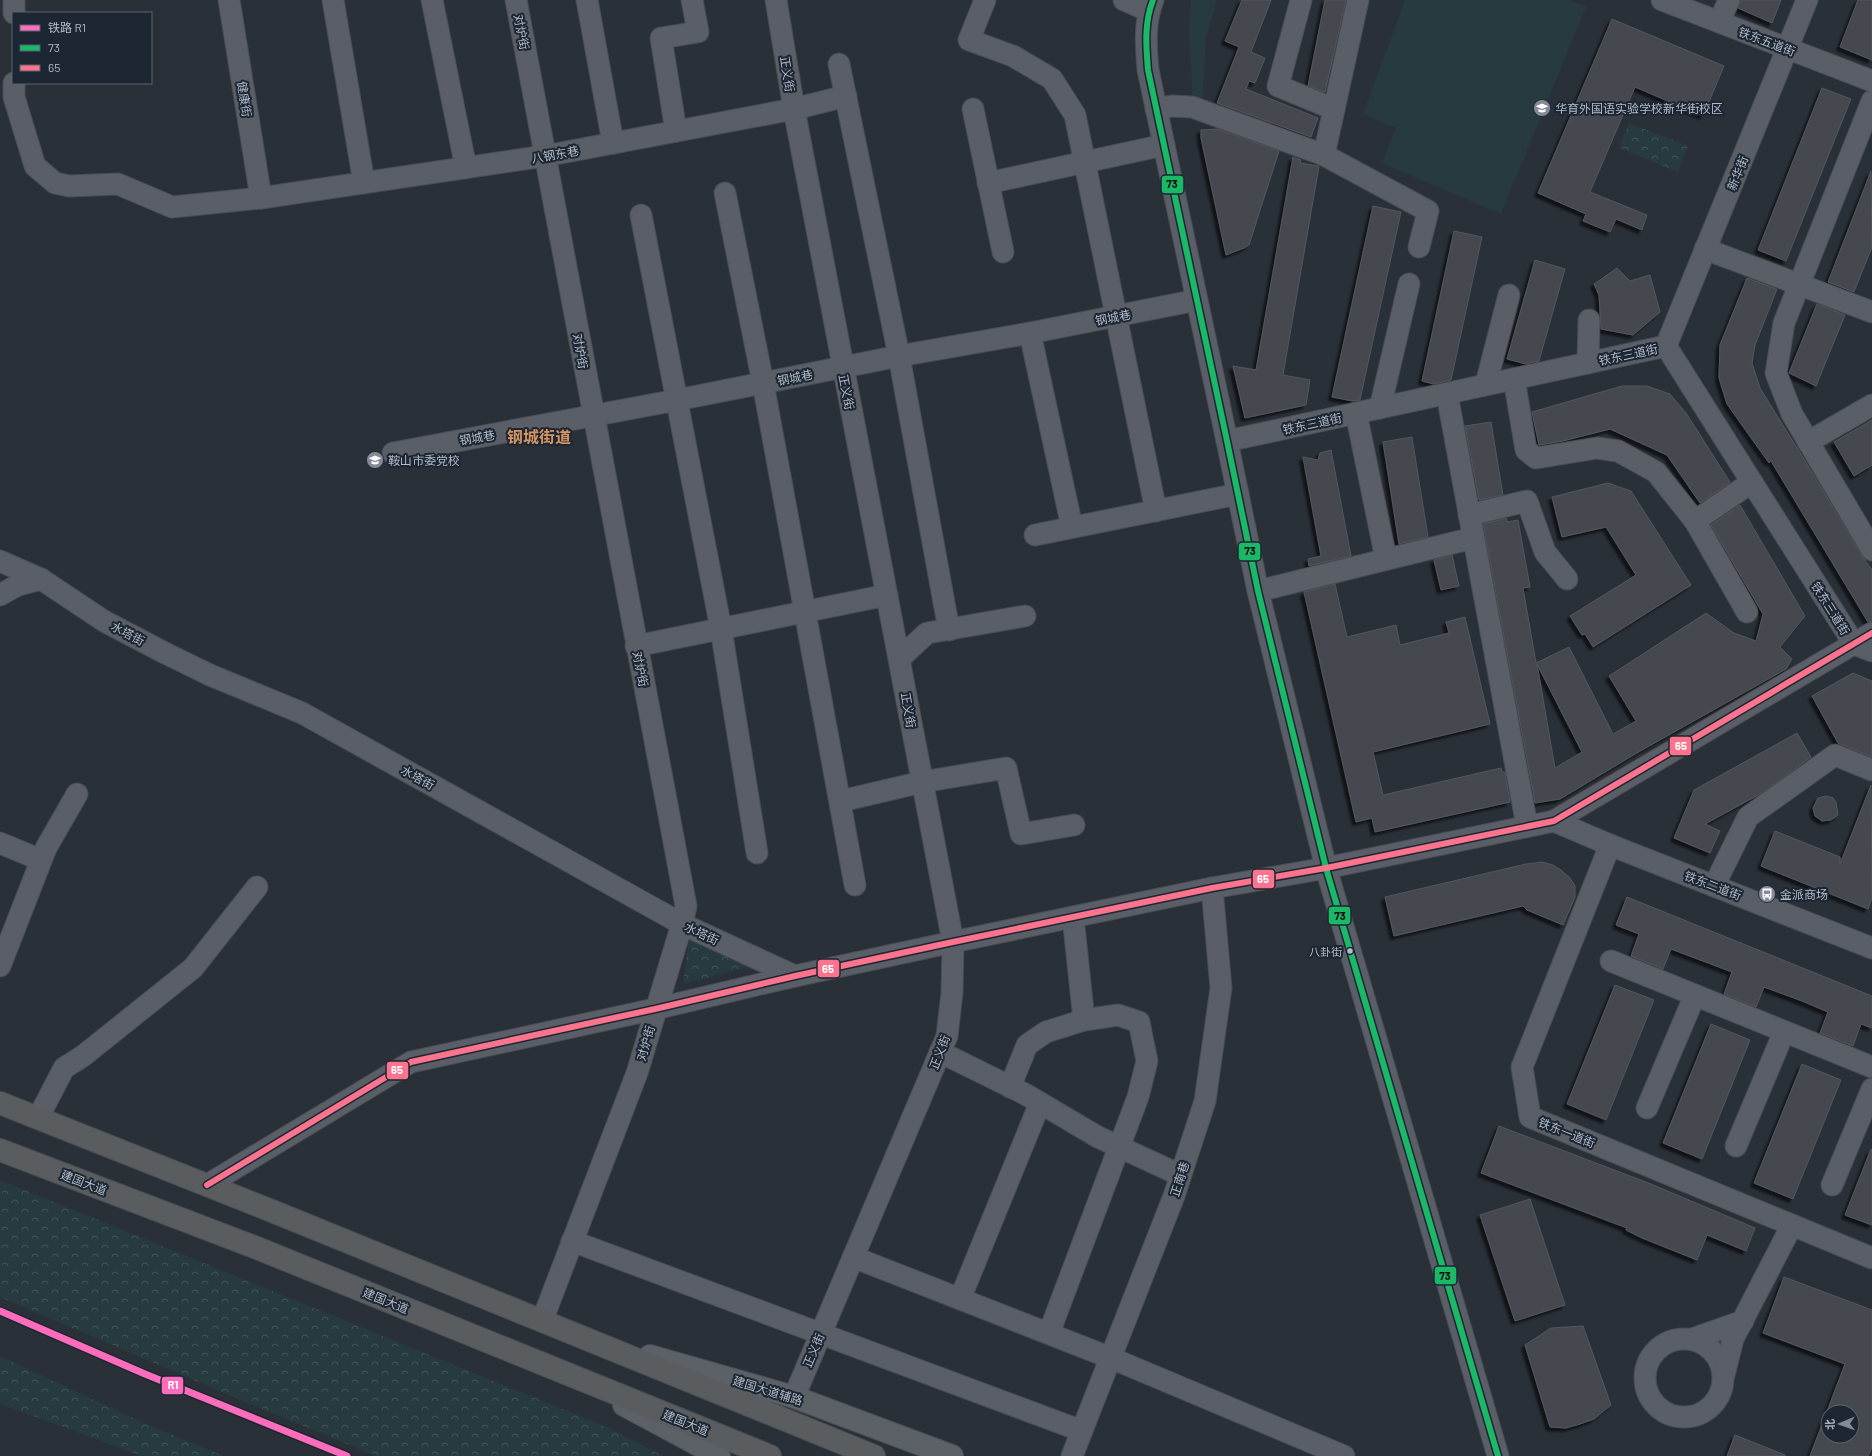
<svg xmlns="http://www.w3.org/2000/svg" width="1872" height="1456" font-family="Barlow,'Noto Sans SC',sans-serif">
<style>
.green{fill:#273a3e}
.forest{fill:url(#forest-crowns)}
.building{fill:#444950;stroke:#52575f;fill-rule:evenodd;filter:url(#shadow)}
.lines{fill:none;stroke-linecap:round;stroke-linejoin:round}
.minor-casing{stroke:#484c53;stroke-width:23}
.major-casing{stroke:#484c55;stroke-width:24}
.highway-casing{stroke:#474c53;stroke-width:24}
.minor{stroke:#5a5e66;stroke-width:21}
.major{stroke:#5c6168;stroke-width:22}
.highway{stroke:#5a5d60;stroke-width:22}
.bus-1-casing{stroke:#1d2633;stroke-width:9}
.bus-2-casing{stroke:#1d2633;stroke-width:9}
.bus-1{stroke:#1ab867;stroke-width:6}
.bus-2{stroke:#fc738d;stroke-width:6}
.rail-1-casing{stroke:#1d2633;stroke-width:10}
.rail-1{stroke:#fb6dba;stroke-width:7}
.bus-dot{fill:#b4bcc9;stroke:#1d2633;stroke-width:1.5}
.labels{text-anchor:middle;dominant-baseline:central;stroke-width:4;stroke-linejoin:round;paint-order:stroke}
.bus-label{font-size:11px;fill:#b4bcc9;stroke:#1d2633;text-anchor:end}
.street-label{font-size:12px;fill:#b4bcc9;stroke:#1d2633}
.poi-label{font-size:12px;fill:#b4bcc9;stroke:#1d2633;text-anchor:start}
.district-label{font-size:16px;font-weight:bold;fill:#d59563;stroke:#1d2633}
.line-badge{stroke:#1d2633;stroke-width:1.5}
.badge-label{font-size:11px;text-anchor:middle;font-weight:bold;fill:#fff}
.pale-badge-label{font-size:11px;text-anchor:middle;font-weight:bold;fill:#111}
</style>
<defs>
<pattern id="forest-crowns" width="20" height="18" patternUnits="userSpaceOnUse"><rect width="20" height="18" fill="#273a3e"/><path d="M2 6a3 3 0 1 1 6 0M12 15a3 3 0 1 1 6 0" fill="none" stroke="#445559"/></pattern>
<filter id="shadow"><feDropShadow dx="-3.5" dy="3.5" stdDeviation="1" flood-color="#0009"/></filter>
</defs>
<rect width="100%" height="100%" fill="#2a3038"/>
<g class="green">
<polygon points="1191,0 1217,0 1206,38 1202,102 1193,101 1189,32"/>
<polygon points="1405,0 1569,0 1586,7 1501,214 1382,163 1396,128 1363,114"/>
</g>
<g class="forest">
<polygon points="1629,123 1688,146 1678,172 1619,148"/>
<polygon points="689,939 750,967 683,984"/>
<polygon points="0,1180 609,1428 663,1456 376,1456 236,1398 0,1297"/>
<polygon points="0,1356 146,1424 224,1456 142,1456 0,1404"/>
</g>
<g class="building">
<polygon points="1242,0 1271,0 1251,52 1265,58 1255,83 1249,81 1246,89 1318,118 1311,137 1217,103 1239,47 1225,41"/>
<polygon points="1325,0 1346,0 1325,92 1308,86"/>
<polygon points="1741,0 1781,0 1772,23 1738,8"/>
<polygon points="1858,0 1872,0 1872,60 1840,47"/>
<polygon points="1612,19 1724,66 1703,116 1635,87 1590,192 1647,215 1642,230 1616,219 1610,232 1583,221 1586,214 1538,193"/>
<polygon points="1822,88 1851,99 1786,261 1758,250"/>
<polygon points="1218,129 1279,151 1249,245 1244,248 1226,255 1201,138 1201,130"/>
<polygon points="1293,157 1301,160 1300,163 1319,166 1283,375 1310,380 1306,405 1245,418 1233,366 1256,370"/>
<polygon points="1871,171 1872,247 1854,292 1828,282"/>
<polygon points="1373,206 1401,212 1360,400 1353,401 1332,397"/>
<polygon points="1454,231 1482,237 1451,380 1434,384 1422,381"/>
<polygon points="1535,260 1565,269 1539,361 1526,364 1507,359"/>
<polygon points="1617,268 1630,281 1650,275 1660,312 1633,335 1601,329 1599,295 1594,284"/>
<polygon points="1747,278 1777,289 1755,345 1752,363 1760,388 1807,464 1862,556 1872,570 1872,621 1868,622 1771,461 1769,463 1727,404 1719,378 1720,345"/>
<polygon points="1817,304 1845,315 1816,386 1789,373"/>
<polygon points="1622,386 1647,386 1670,394 1686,413 1730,482 1728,484 1700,503 1667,455 1610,429 1563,441 1539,445 1532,412"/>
<polygon points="1872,420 1872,465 1854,476 1834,442"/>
<polygon points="1491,422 1503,495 1479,500 1465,426"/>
<polygon points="1412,437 1428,537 1399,544 1383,442"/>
<polygon points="1331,450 1351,556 1309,566 1308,559 1321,556 1303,457 1318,460 1320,453"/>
<polygon points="1608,483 1631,491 1691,585 1593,647 1585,634 1582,635 1570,616 1636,575 1606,527 1562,537 1552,497"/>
<path d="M1740,505L1805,616L1780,647L1792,659L1786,669L1635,754L1560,799L1535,803L1483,524L1506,518L1507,522L1518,520L1530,587L1523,588L1536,663L1569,647L1613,734L1636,721L1609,676L1706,613L1734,633L1756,641L1763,614L1711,525ZM1537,664L1582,752L1555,768Z"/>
<polygon points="1452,555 1459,586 1441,590 1434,560"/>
<polygon points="1335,584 1347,637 1396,625 1400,645 1449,633 1446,622 1465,617 1490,724 1373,752 1383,795 1501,768 1502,772 1505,772 1510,802 1375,832 1372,818 1356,822 1304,592"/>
<polygon points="1853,673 1872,681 1872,757 1838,743 1812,696"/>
<polygon points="1797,733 1811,757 1762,793 1705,824 1720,831 1710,853 1674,838 1694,790"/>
<polygon points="1871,785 1872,898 1868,909 1761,866 1775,831 1840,857 1840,864"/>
<polygon points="1826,796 1833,798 1836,802 1838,815 1831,820 1822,821 1815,816 1813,808 1818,798"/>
<polygon points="1542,862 1553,865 1561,870 1570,878 1575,886 1575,897 1563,925 1527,910 1523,906 1394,936 1385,897 1526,864"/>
<polygon points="1627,897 1872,996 1872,1028 1861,1024 1853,1046 1820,1033 1828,1012 1802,1001 1764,987 1756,1007 1724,994 1732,972 1671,949 1663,969 1631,956 1639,934 1616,925"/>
<polygon points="1615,985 1654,1000 1606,1120 1567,1104"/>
<polygon points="1711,1024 1750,1040 1702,1159 1663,1143"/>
<polygon points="1802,1064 1841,1080 1793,1199 1754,1183"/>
<polygon points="1499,1126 1651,1184 1755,1228 1746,1251 1707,1235 1697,1260 1642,1238 1626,1230 1627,1228 1481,1173"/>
<polygon points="1871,1149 1872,1150 1872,1225 1845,1215"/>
<polygon points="1530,1199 1565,1305 1515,1321 1480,1215"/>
<path d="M1784,1277L1872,1310V1447L1868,1456H1810L1845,1364L1763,1333ZM1828,1412H1852V1436H1828Z"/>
<polygon points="1583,1326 1611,1405 1594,1419 1580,1424 1566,1428 1550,1427 1525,1345 1551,1328"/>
<polygon points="1735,1435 1785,1455 1785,1456 1727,1456"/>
</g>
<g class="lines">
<g class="minor-casing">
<g id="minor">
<polyline points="229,0 261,198"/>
<polyline points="333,0 364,183"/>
<polyline points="432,0 466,168"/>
<polyline points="516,0 686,906 682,924 637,1073 542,1321"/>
<polyline points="587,0 613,143"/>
<polyline points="776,0 794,109 953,942 952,993 947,1036 794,1397"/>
<polyline points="985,0 969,40 1013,56 1052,79 1075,115 1156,511"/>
<polyline points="1124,0 1149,11"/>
<path d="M1153,0C1144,23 1146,46 1148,70L1227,441L1258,591L1326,868L1498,1456"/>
<polyline points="1301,0 1278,86 1334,109"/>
<polyline points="1662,0 1872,81"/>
<polyline points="14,13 14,0"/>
<polyline points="1719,22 1729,0"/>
<polyline points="839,64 899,356 949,630"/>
<polyline points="14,83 14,97 35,166 55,183 69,186 118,184 172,207 261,198 545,156 794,109 846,96"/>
<polyline points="1872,101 1784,323 1776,373 1792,414 1872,550"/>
<polyline points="973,109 1003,252"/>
<polyline points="1156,109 1172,106 1192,107 1324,155 1428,211 1419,247"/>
<polyline points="676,131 661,38 698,32 692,0"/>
<polyline points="1324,155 1358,0"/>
<polyline points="988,183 1164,145"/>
<polyline points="725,193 763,383 855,885"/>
<polyline points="641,215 721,629 757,853"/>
<polyline points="1705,249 1872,312"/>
<polyline points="1030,333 1072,527"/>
<polyline points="1666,346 1807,0"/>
<polyline points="1666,346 1854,644 1872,651"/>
<polyline points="1588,363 1589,320"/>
<polyline points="1514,379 1526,450 1536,458 1597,448 1618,451 1656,472 1695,521 1747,612"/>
<polyline points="1486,384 1509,295"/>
<polyline points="1447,394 1527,826"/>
<polyline points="1380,408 1409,284"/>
<polyline points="1356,413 1386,559"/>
<polyline points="1227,441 1666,346"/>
<polyline points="1808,442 1872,405"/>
<polyline points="393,453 677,400 899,356 1030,333 1197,300"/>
<polyline points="1469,515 1527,501 1545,552 1567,579"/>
<polyline points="1695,521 1752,482"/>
<polyline points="1035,535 1238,494"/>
<polyline points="0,561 41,579 104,621 163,652 210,675 302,713 682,924 795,976"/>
<polyline points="1258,591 1473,538"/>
<polyline points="0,595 18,585 41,579"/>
<polyline points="636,646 887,595"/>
<polyline points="900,658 927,633 1025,616"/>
<polyline points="841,801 922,782 1006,768 1021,834 1074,825"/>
<polyline points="1554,821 1610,845 1872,948"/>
<polyline points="0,843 41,860"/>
<polyline points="1610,845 1522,1067 1530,1117 1872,1258"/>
<polyline points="1714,886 1748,817 1835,755 1872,770"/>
<polyline points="1073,917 1084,1020"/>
<polyline points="1611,961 1872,1067"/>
<polyline points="0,966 46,848 77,794"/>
<polyline points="940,1052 1025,1094 1098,1137 1180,1175"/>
<polyline points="1010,1087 1027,1045 1046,1032 1084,1020 1118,1015 1139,1022 1147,1061 1138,1097 1049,1333"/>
<polyline points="1647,1108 1695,995"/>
<polyline points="38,1118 64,1068 83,1056 193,968 257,887"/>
<polyline points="1736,1146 1784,1032"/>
<polyline points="207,1185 411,1062 655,1009 795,976 953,942 1212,888 1326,868 1554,821 1872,633"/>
<polyline points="1832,1185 1872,1089"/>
<polyline points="572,1241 1082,1431"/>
<polyline points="853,1257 1111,1358 1344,1456"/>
<polyline points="960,1299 1040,1103"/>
<circle cx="1684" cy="1378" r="39"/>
<polyline points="1692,1339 1743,1321"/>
<polyline points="1724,1375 1733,1339 1792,1225"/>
<polyline points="1072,1456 1174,1196 1205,1101 1221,988 1212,888"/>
</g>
</g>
<g class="major-casing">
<g id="major">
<polyline points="650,1356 794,1397 952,1456"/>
<polyline points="624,1405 719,1456"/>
</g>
</g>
<g class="highway-casing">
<g id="highway">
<polyline points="0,1103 272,1211 874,1456"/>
<polyline points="0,1150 257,1248 770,1456"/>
</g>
</g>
<use href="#minor" class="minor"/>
<use href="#major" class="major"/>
<use href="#highway" class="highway"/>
<g class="bus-1-casing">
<path id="bus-1" d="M1153,0C1144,23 1146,46 1148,70L1227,441L1258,591L1326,868L1498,1456"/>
</g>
<g class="bus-2-casing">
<polyline id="bus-2" points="207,1185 411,1062 655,1009 795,976 953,942 1212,888 1326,868 1554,821 1872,633"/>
</g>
<use href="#bus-1" class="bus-1"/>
<use href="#bus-2" class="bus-2"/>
<g class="rail-1-casing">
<polyline id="rail-1" points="0,1311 145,1374 347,1456"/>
</g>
<use href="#rail-1" class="rail-1"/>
</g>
<defs>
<g id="school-disc" transform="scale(0.9)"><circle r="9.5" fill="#848b96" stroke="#1d2633"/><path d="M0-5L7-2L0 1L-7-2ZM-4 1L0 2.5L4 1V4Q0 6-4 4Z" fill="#fff"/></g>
<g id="bus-disc" transform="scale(0.9)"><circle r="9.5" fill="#848b96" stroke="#1d2633"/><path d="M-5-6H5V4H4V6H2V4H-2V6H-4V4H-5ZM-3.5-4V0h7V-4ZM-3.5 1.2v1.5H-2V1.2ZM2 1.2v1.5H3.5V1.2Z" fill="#fff"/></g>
</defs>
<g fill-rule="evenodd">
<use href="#school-disc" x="1542" y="108"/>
<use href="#school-disc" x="375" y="460"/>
<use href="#bus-disc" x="1767" y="894"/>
</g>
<circle class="bus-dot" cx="1350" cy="951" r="3.5"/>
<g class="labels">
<g class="bus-label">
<text x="1342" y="951">八卦街</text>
</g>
<g class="street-label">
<text transform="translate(522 32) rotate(79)">对炉街</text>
<text transform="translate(1767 41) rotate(21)">铁东五道街</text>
<text transform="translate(788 74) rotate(81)">正义街</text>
<text transform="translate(245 99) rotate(81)">健康街</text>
<text transform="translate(555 154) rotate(-10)">八钢东巷</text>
<text transform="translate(1737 173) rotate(-68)">新华街</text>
<text transform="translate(1113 317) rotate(-11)">钢城巷</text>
<text transform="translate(581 351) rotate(80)">对炉街</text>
<text transform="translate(1628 354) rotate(-12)">铁东三道街</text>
<text transform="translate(795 377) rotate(-11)">钢城巷</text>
<text transform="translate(847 392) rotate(79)">正义街</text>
<text transform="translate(1312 423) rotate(-12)">铁东三道街</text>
<text transform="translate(477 437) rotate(-10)">钢城巷</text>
<text transform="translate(1831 608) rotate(58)">铁东三道街</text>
<text transform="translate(128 633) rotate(28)">水塔街</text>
<text transform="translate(641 669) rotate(79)">对炉街</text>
<text transform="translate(909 710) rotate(80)">正义街</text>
<text transform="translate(418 777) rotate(29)">水塔街</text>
<text transform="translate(1713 885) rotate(21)">铁东二道街</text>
<text transform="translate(702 933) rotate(25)">水塔街</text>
<text transform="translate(645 1043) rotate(-74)">对炉街</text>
<text transform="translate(939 1052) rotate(-69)">正义街</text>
<text transform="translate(1567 1132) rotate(22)">铁东一道街</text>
<text transform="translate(1179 1179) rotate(-72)">正南巷</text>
<text transform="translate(84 1182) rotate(21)">建国大道</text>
<text transform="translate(386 1300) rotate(22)">建国大道</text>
<text transform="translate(813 1350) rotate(-67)">正义街</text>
<text transform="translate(768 1390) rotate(17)">建国大道辅路</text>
<text transform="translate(686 1422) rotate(22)">建国大道</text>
</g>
<g class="poi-label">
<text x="1555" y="108">华育外国语实验学校新华街校区</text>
<text x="388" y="460">鞍山市委党校</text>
<text x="1780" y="894">金派商场</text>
</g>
<g class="district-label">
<text x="539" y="436">钢城街道</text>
</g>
</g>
<g class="line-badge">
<rect x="1161" y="175" width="23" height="19" rx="4" fill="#1ab867"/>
<rect x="1238" y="542" width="23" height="19" rx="4" fill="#1ab867"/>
<rect x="1669" y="736" width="23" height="20" rx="4" fill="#fc738d"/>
<rect x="1252" y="869" width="23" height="20" rx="4" fill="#fc738d"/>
<rect x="1328" y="906" width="23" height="19" rx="4" fill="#1ab867"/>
<rect x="817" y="959" width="23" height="19" rx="4" fill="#fc738d"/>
<rect x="386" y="1061" width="23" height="19" rx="4" fill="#fc738d"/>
<rect x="1434" y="1266" width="23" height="19" rx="4" fill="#1ab867"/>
<rect x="161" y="1376" width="23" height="19" rx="4" fill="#fb6dba"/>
</g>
<g class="badge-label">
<text x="1681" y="750">65</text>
<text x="1263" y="883">65</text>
<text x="828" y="973">65</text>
<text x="397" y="1074">65</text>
<text x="173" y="1389">R1</text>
</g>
<g class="pale-badge-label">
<text x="1172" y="188">73</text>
<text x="1250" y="555">73</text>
<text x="1340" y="920">73</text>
<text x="1445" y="1280">73</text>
</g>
<rect x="12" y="12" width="140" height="72" fill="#1d2633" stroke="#59626f"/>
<rect x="20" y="25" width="20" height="6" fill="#fb6dba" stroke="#59626f"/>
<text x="48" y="32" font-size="12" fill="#b4bcc9">铁路 R1</text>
<rect x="20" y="45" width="20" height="6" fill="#1ab867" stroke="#59626f"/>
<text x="48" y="52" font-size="12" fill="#b4bcc9">73</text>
<rect x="20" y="65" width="20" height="6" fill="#fc738d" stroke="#59626f"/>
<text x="48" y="72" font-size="12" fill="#b4bcc9">65</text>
<g transform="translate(1840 1424) rotate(268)"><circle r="19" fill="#1d2633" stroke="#59626f"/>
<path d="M0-3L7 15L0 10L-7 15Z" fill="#848b96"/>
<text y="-6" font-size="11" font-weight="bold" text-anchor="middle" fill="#b4bcc9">北</text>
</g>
</svg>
